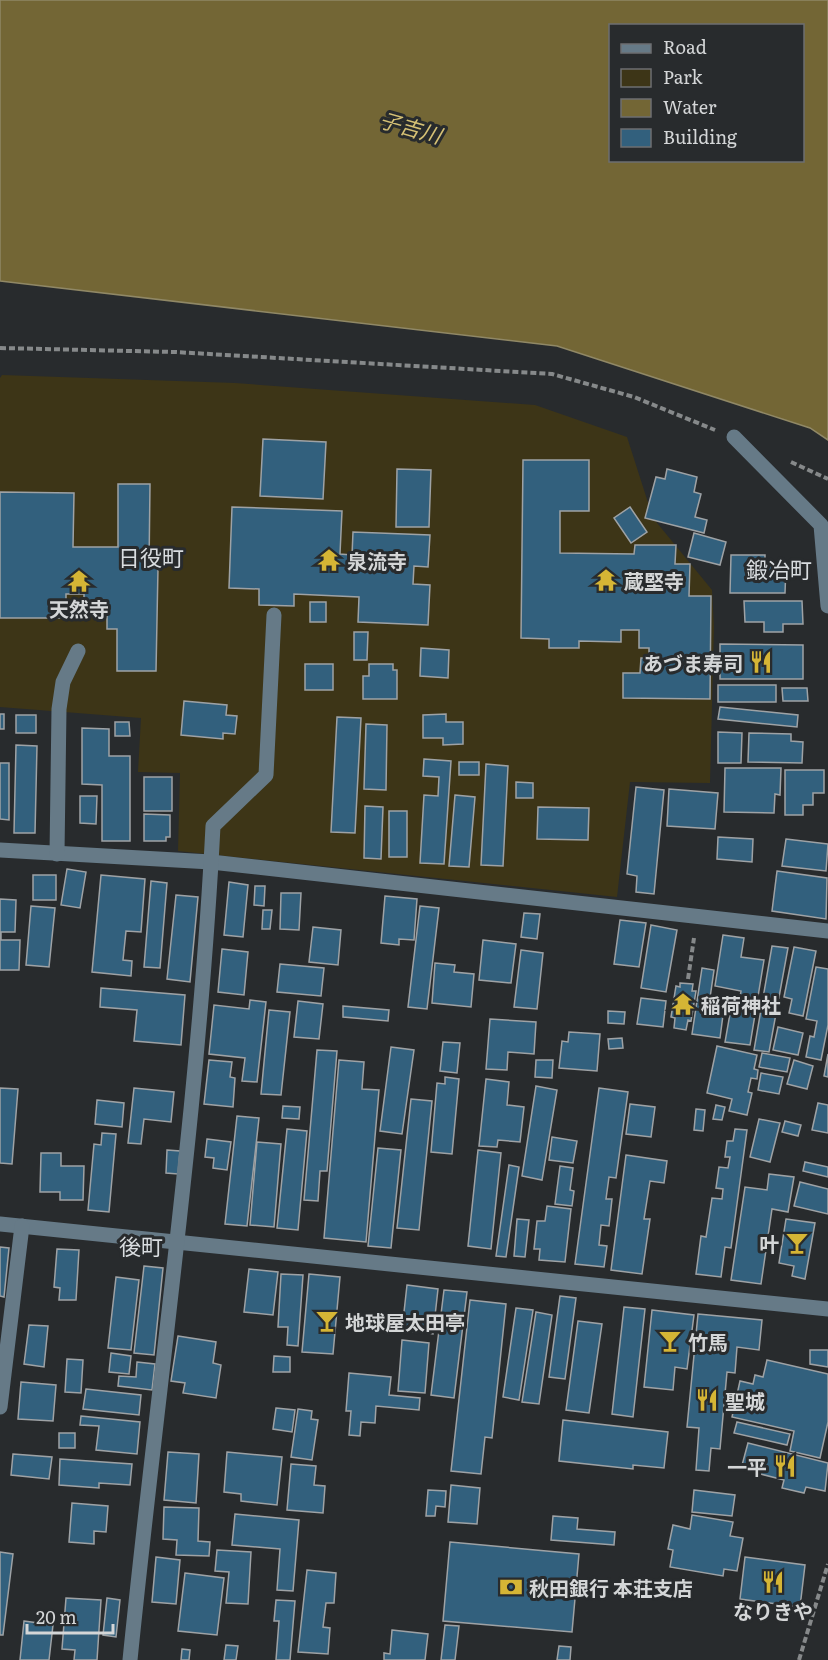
<svg xmlns="http://www.w3.org/2000/svg" width="828" height="1660" font-family="Literata,'Noto Sans JP',serif">
<style>
.green{fill:#3d3517}
.water{fill:#736635;stroke:#908866;stroke-width:1.5;fill-rule:evenodd}
.building{fill:#32607d;stroke:#9ea2a5;stroke-width:1.5}
.lines{fill:none;stroke-linecap:round;stroke-linejoin:round}
.path{stroke:#86898a;stroke-width:4;stroke-dasharray:6 3;stroke-linecap:butt}
.minor{stroke:#667a87;stroke-width:15}
.labels{text-anchor:middle;dominant-baseline:central;stroke-width:6;stroke-linejoin:round;paint-order:stroke}
.poi-label{font-size:20px;font-weight:bold;fill:#d4d6d7;stroke:#282b2d;text-anchor:start}
.water-label{font-size:21px;font-style:italic;fill:#d6c175;stroke:#282b2d}
.quarter-label{font-size:22px;fill:#d9dde0;stroke:#282b2d}
</style>
<rect width="100%" height="100%" fill="#282b2d"/>
<polygon class="green" points="2,375 235,383 535,405 627,437 653,518 712,590 714,627 710,783 630,782 617,897 178,851 180,773 138,772 141,718 0,707 0,378"/>
<path class="water" d="M0,0H828V440L810,428L557,346L0,281ZM610,26H802V160H610Z"/>
<g class="building">
<polygon points="263,439 326,442 323,499 260,496"/>
<polygon points="523,460 589,460 589,511 560,511 560,553 634,554 635,545 676,545 675,564 690,564 689,596 711,596 710,699 623,698 623,673 640,673 641,658 649,658 649,648 639,648 639,630 621,630 621,642 579,641 579,648 549,648 549,639 521,638"/>
<polygon points="397,469 431,470 429,527 396,527"/>
<polygon points="667,469 697,477 694,492 701,494 695,517 707,520 704,533 645,518 656,477 665,479"/>
<polygon points="118,484 150,484 149,568 158,568 156,671 117,671 117,629 107,629 107,613 84,613 84,594 66,594 66,618 0,618 0,492 74,493 73,547 118,547"/>
<polygon points="232,507 342,511 340,554 352,555 353,532 430,535 428,567 414,566 413,584 430,585 428,625 358,622 359,597 294,594 294,606 259,605 259,589 229,588"/>
<polygon points="630,507 647,532 631,543 614,518"/>
<polygon points="694,533 726,542 720,565 688,557"/>
<polygon points="731,555 765,555 765,566 786,566 785,593 730,593"/>
<polygon points="744,601 802,601 803,624 783,624 783,632 764,632 764,622 745,622"/>
<rect x="310" y="602" width="16" height="20"/>
<polygon points="354,632 368,632 367,660 354,660"/>
<polygon points="720,644 803,645 803,679 720,679"/>
<polygon points="421,648 449,650 448,678 420,676"/>
<rect x="305" y="664" width="28" height="26"/>
<polygon points="369,664 393,664 393,670 397,670 397,699 363,699 363,676 369,676"/>
<rect x="718" y="685" width="58" height="17"/>
<polygon points="782,688 807,688 808,701 783,701"/>
<polygon points="184,701 227,705 226,715 237,716 235,734 223,733 223,739 181,735"/>
<polygon points="720,707 798,715 797,727 718,719"/>
<rect x="0" y="714" width="4" height="15"/>
<polygon points="446,714 446,722 463,722 463,744 443,745 443,738 423,738 423,715"/>
<rect x="16" y="715" width="20" height="18"/>
<polygon points="337,717 361,718 355,833 331,832"/>
<polygon points="115,722 129,722 130,736 115,736"/>
<polygon points="366,724 387,725 386,790 364,789"/>
<polygon points="82,728 109,729 109,756 130,756 130,841 102,841 102,785 82,784"/>
<polygon points="718,732 742,733 741,763 718,763"/>
<polygon points="749,733 791,734 791,741 803,742 802,763 748,762"/>
<polygon points="16,745 37,746 35,833 14,833"/>
<polygon points="424,759 451,761 444,864 420,863 424,795 438,796 439,777 423,776"/>
<rect x="459" y="762" width="20" height="13"/>
<polygon points="0,763 9,763 9,820 0,819"/>
<polygon points="486,764 508,766 503,866 481,865"/>
<polygon points="725,768 781,768 780,795 775,794 774,813 724,812"/>
<polygon points="785,770 824,770 824,793 813,793 813,805 803,805 803,815 785,815"/>
<rect x="144" y="777" width="28" height="34"/>
<polygon points="516,782 533,783 533,798 516,798"/>
<polygon points="636,787 664,790 654,894 636,892 637,876 627,874"/>
<polygon points="669,789 718,793 715,829 667,826"/>
<polygon points="455,795 475,797 469,867 449,866"/>
<polygon points="80,796 97,796 96,824 80,823"/>
<polygon points="365,806 383,807 381,859 364,858"/>
<polygon points="538,807 589,808 588,840 537,839"/>
<rect x="389" y="811" width="18" height="46"/>
<polygon points="144,814 170,815 170,837 166,837 166,841 144,841"/>
<polygon points="718,837 753,839 752,862 717,859"/>
<polygon points="786,839 828,844 826,871 782,866"/>
<polygon points="67,869 86,872 80,908 61,905"/>
<polygon points="777,871 827,878 826,919 772,911"/>
<rect x="33" y="875" width="23" height="25"/>
<polygon points="101,875 145,879 141,932 126,931 123,960 132,961 131,976 92,972"/>
<polygon points="151,881 167,883 160,968 144,967"/>
<polygon points="229,882 248,885 243,937 224,935"/>
<polygon points="255,886 265,886 264,906 254,905"/>
<polygon points="281,893 301,893 299,930 280,929"/>
<polygon points="176,895 198,897 190,982 167,979"/>
<polygon points="385,896 417,899 414,940 399,939 399,945 381,943"/>
<polygon points="0,899 16,900 15,932 1,932 1,940 20,940 19,970 0,970"/>
<polygon points="31,906 55,908 49,967 26,965"/>
<polygon points="420,906 439,908 427,1009 408,1007"/>
<polygon points="263,910 272,910 270,929 262,929"/>
<polygon points="524,913 540,914 537,939 521,937"/>
<polygon points="620,920 646,923 639,967 614,964"/>
<polygon points="651,925 677,930 666,992 641,988"/>
<polygon points="313,927 341,930 338,965 309,962"/>
<polygon points="723,935 744,938 741,957 764,960 750,1045 725,1042 731,1008 738,1010 741,991 715,986"/>
<polygon points="483,940 516,944 511,983 479,980"/>
<polygon points="772,946 788,948 769,1052 754,1050"/>
<polygon points="794,947 816,951 803,1016 789,1013 792,999 784,997"/>
<polygon points="222,949 248,952 244,995 218,992"/>
<polygon points="521,950 543,953 537,1009 514,1007"/>
<polygon points="435,963 455,965 454,972 474,974 471,1007 432,1003"/>
<polygon points="280,964 324,968 321,996 277,992"/>
<polygon points="816,967 828,969 828,1025 821,1060 806,1057 810,1036 814,1037 817,1021 806,1019"/>
<polygon points="702,968 714,970 710,998 725,1000 720,1038 692,1034"/>
<polygon points="680,983 693,984 692,991 696,991 691,1021 688,1020 686,1030 674,1028 675,1018 671,1017 676,986 680,987"/>
<polygon points="101,988 185,995 181,1045 134,1041 137,1010 100,1007"/>
<polygon points="641,998 666,1001 663,1027 637,1024"/>
<polygon points="250,1000 266,1002 257,1082 242,1081 245,1058 209,1054 214,1005 249,1009"/>
<polygon points="298,1001 323,1004 319,1039 294,1037"/>
<polygon points="343,1006 389,1010 388,1021 343,1017"/>
<polygon points="269,1010 290,1012 281,1095 261,1094"/>
<polygon points="608,1011 625,1012 624,1024 608,1023"/>
<polygon points="490,1019 536,1022 534,1054 508,1052 507,1070 486,1069"/>
<polygon points="778,1027 803,1033 798,1055 773,1050"/>
<polygon points="569,1032 600,1034 597,1071 559,1068 562,1041 568,1042"/>
<polygon points="622,1038 623,1048 609,1049 608,1039"/>
<polygon points="443,1042 460,1043 457,1073 440,1071"/>
<polygon points="717,1046 757,1055 754,1069 758,1070 757,1079 751,1078 748,1092 752,1093 747,1115 729,1111 732,1099 707,1093"/>
<polygon points="391,1047 414,1050 402,1134 380,1131"/>
<polygon points="317,1050 337,1051 327,1171 320,1171 318,1201 304,1200"/>
<polygon points="762,1053 790,1058 787,1072 759,1067"/>
<polygon points="828,1054 828,1077 824,1076"/>
<polygon points="209,1060 232,1062 230,1077 235,1078 233,1107 204,1104"/>
<polygon points="339,1060 364,1062 362,1089 379,1090 366,1242 324,1238"/>
<polygon points="536,1060 553,1060 552,1078 535,1077"/>
<polygon points="794,1060 813,1066 807,1089 787,1084"/>
<polygon points="761,1073 783,1077 779,1094 758,1090"/>
<polygon points="445,1077 459,1079 452,1154 431,1152 437,1083 445,1084"/>
<polygon points="486,1079 509,1082 507,1105 524,1107 520,1142 498,1140 497,1147 479,1146"/>
<polygon points="536,1086 557,1090 542,1180 522,1176"/>
<polygon points="0,1088 18,1089 12,1164 0,1163"/>
<polygon points="134,1088 174,1092 171,1122 144,1119 141,1144 128,1143"/>
<polygon points="599,1088 628,1092 616,1178 609,1177 606,1199 612,1199 609,1226 601,1225 599,1245 607,1246 604,1267 575,1264"/>
<polygon points="411,1099 432,1101 419,1230 397,1228"/>
<polygon points="97,1100 124,1103 122,1127 95,1124"/>
<polygon points="818,1103 828,1105 828,1133 812,1130"/>
<polygon points="630,1104 655,1107 651,1137 626,1134"/>
<polygon points="716,1105 725,1107 722,1120 713,1119"/>
<polygon points="283,1106 300,1107 299,1119 282,1118"/>
<polygon points="696,1109 705,1110 703,1131 694,1130"/>
<polygon points="237,1116 259,1118 247,1226 225,1224"/>
<polygon points="759,1119 780,1123 770,1162 750,1157"/>
<polygon points="785,1121 801,1125 798,1136 782,1132"/>
<polygon points="287,1129 307,1131 298,1230 277,1228"/>
<polygon points="735,1129 747,1130 731,1248 725,1247 721,1277 696,1274 701,1236 706,1237 712,1198 722,1199 723,1189 716,1188 719,1167 728,1168 730,1157 725,1157 727,1141 733,1141"/>
<polygon points="102,1133 116,1134 109,1212 88,1210 94,1144 101,1145"/>
<polygon points="552,1137 577,1141 573,1163 549,1160"/>
<polygon points="207,1139 231,1142 227,1170 213,1168 214,1158 205,1157"/>
<polygon points="257,1142 281,1144 274,1227 250,1225"/>
<polygon points="378,1148 401,1150 391,1248 368,1246"/>
<polygon points="167,1150 180,1151 178,1174 166,1173"/>
<polygon points="478,1150 501,1153 491,1249 468,1246"/>
<polygon points="41,1153 61,1153 61,1166 84,1166 83,1200 60,1200 60,1192 40,1192"/>
<polygon points="626,1155 667,1161 664,1183 650,1181 644,1219 650,1219 642,1274 611,1270"/>
<polygon points="805,1162 828,1167 828,1177 803,1171"/>
<polygon points="509,1165 519,1167 506,1257 496,1256"/>
<polygon points="560,1166 573,1168 570,1190 574,1191 572,1206 555,1204"/>
<polygon points="769,1174 794,1177 788,1212 772,1209 761,1284 731,1280 745,1187 767,1190"/>
<polygon points="800,1182 828,1189 828,1214 794,1206"/>
<polygon points="547,1206 571,1209 565,1262 539,1260 540,1249 534,1249 537,1221 545,1221"/>
<polygon points="517,1219 529,1220 525,1257 514,1256"/>
<polygon points="786,1219 815,1223 805,1279 792,1276 794,1266 779,1263"/>
<polygon points="0,1247 9,1248 4,1297 0,1296"/>
<polygon points="57,1249 79,1250 76,1300 59,1300 60,1288 54,1287"/>
<polygon points="144,1266 163,1268 154,1355 134,1353"/>
<polygon points="249,1269 278,1272 273,1315 244,1312"/>
<polygon points="281,1274 303,1275 298,1346 287,1345 288,1327 278,1327"/>
<polygon points="309,1274 340,1277 333,1354 302,1352"/>
<polygon points="116,1277 139,1280 131,1350 108,1348"/>
<polygon points="407,1285 438,1289 433,1334 402,1330"/>
<polygon points="444,1290 467,1292 454,1398 431,1395"/>
<polygon points="560,1296 576,1298 565,1379 549,1377"/>
<polygon points="470,1300 506,1304 492,1438 485,1437 481,1474 451,1471"/>
<polygon points="624,1307 645,1309 633,1417 612,1414"/>
<polygon points="516,1308 533,1310 519,1400 503,1397"/>
<polygon points="652,1310 694,1315 687,1369 675,1367 673,1390 644,1387"/>
<polygon points="536,1312 552,1315 539,1404 522,1402"/>
<polygon points="698,1314 762,1320 759,1350 737,1347 735,1373 727,1372 720,1449 711,1448 709,1471 696,1470 699,1428 687,1427"/>
<polygon points="578,1321 602,1324 589,1413 566,1410"/>
<polygon points="29,1325 48,1326 44,1367 24,1364"/>
<polygon points="178,1336 216,1342 213,1363 221,1365 216,1398 183,1393 185,1383 171,1381"/>
<polygon points="402,1340 429,1343 425,1393 398,1391"/>
<polygon points="810,1350 828,1350 828,1367 810,1364"/>
<polygon points="111,1353 131,1356 129,1374 109,1372"/>
<polygon points="274,1356 290,1357 290,1372 273,1372"/>
<polygon points="67,1359 83,1360 81,1393 65,1392"/>
<polygon points="767,1360 828,1374 828,1422 820,1458 790,1451 794,1431 732,1417 740,1381 753,1384 755,1375 763,1377"/>
<polygon points="137,1362 155,1364 152,1390 118,1386 119,1376 136,1377"/>
<polygon points="349,1373 391,1377 389,1395 420,1398 419,1410 376,1406 375,1423 361,1422 360,1436 349,1435 351,1411 346,1411"/>
<polygon points="21,1382 56,1385 53,1421 18,1419"/>
<polygon points="86,1389 141,1395 139,1415 83,1409"/>
<polygon points="276,1408 295,1410 292,1432 273,1429"/>
<polygon points="298,1409 312,1411 311,1419 318,1420 312,1460 291,1457"/>
<polygon points="81,1416 140,1422 137,1454 96,1450 99,1426 80,1425"/>
<polygon points="563,1420 668,1432 664,1468 633,1465 633,1469 559,1461"/>
<polygon points="737,1422 790,1434 787,1445 734,1433"/>
<rect x="59" y="1433" width="16" height="15"/>
<polygon points="748,1443 828,1463 825,1491 806,1487 804,1493 782,1488 784,1480 741,1469"/>
<polygon points="168,1452 199,1454 196,1503 164,1500"/>
<polygon points="227,1452 282,1457 277,1505 241,1501 241,1494 224,1492"/>
<polygon points="13,1454 52,1457 49,1479 11,1475"/>
<polygon points="60,1459 132,1464 130,1485 99,1483 99,1488 59,1485"/>
<polygon points="291,1464 316,1466 314,1485 325,1486 323,1513 287,1510"/>
<polygon points="451,1485 480,1488 477,1524 448,1522"/>
<polygon points="428,1490 446,1491 445,1507 436,1506 435,1516 426,1516"/>
<polygon points="694,1490 735,1495 732,1516 692,1512"/>
<polygon points="72,1503 108,1506 106,1532 94,1531 94,1544 69,1542"/>
<polygon points="164,1507 199,1508 198,1541 210,1542 209,1556 176,1555 177,1540 163,1539"/>
<polygon points="235,1514 299,1520 293,1591 277,1590 280,1549 232,1545"/>
<polygon points="692,1515 733,1522 730,1536 743,1538 737,1571 724,1569 723,1576 670,1567 673,1550 668,1549 673,1525 690,1529"/>
<polygon points="553,1516 578,1518 577,1529 615,1532 614,1545 551,1540"/>
<polygon points="450,1542 579,1554 572,1632 443,1621"/>
<polygon points="217,1550 251,1552 248,1604 226,1603 229,1572 215,1571"/>
<polygon points="0,1552 13,1554 3,1635 0,1635"/>
<polygon points="156,1557 180,1560 176,1604 152,1602"/>
<polygon points="745,1557 805,1565 800,1607 740,1599"/>
<polygon points="307,1570 336,1573 334,1603 326,1603 323,1627 330,1628 328,1654 298,1652"/>
<polygon points="185,1573 224,1578 217,1635 178,1631"/>
<polygon points="66,1598 101,1600 97,1660 74,1660 75,1650 62,1649"/>
<polygon points="107,1598 120,1600 116,1637 103,1635"/>
<polygon points="276,1600 295,1601 290,1660 276,1660 279,1621 274,1621"/>
<polygon points="24,1621 53,1625 49,1660 20,1660"/>
<polygon points="445,1625 459,1626 455,1660 441,1660"/>
<polygon points="392,1630 428,1634 425,1660 384,1660 384,1653 390,1654"/>
<polygon points="226,1645 238,1646 236,1660 224,1660"/>
<polygon points="559,1646 571,1647 570,1660 557,1660"/>
<polygon points="182,1649 190,1650 189,1660 181,1660"/>
</g>
<g class="lines">
<g class="path">
<polyline points="0,348 175,352 552,374 634,397 715,430"/>
<polyline points="791,462 828,479"/>
<polyline points="688,979 694,938"/>
<polyline points="799,1660 828,1564"/>
</g>
<g class="minor">
<polyline points="734,437 821,525 828,606"/>
<polyline points="0,850 211,862 828,931"/>
<polyline points="57,854 59,709 63,682 78,651"/>
<polyline points="0,1224 828,1309"/>
<polyline points="0,1407 22,1226"/>
<path d="M130,1660C158,1382 199,1105 213,826L266,775L274,615"/>
</g>
</g>
<defs>
<g id="temple-bare" transform="scale(1.8)"><path d="M0-6L5-2H3V0L6.5 2.5H4V6H1.5V3h-3V6H-4V2.5H-6.5L-3 0V-2H-5Z" fill="#d5b535" stroke="#282b2d" stroke-width="2.5" paint-order="stroke"/></g>
<g id="restaurant-bare" transform="scale(1.8)"><path d="M-5-6h1v4h1v-4h1v4h1v-4h1v5L-1.5 .5V6h-2V.5L-5-1ZM5-6V6H3V1.5H1.5Q1.5-4 5-6Z" fill="#d5b535" stroke="#282b2d" stroke-width="2.5" paint-order="stroke"/></g>
<g id="bar-bare" transform="scale(1.8)"><path d="M-6-5H6L.8 .8V4.5H3.5V6h-7V4.5H-.8V.8Z" fill="#d5b535" stroke="#282b2d" stroke-width="2.5" paint-order="stroke"/></g>
<g id="bank-bare" transform="scale(1.8)"><path d="M-6-4H6V4H-6ZM0-2.3a2.3 2.3 0 1 0 0 4.6a2.3 2.3 0 1 0 0-4.6Z" fill="#d5b535" stroke="#282b2d" stroke-width="2.5" paint-order="stroke"/></g>
</defs>
<g fill-rule="evenodd">
<use href="#temple-bare" x="329" y="560"/>
<use href="#temple-bare" x="606" y="580"/>
<use href="#temple-bare" x="79" y="581"/>
<use href="#restaurant-bare" x="761" y="662"/>
<use href="#temple-bare" x="683" y="1004"/>
<use href="#bar-bare" x="797" y="1243"/>
<use href="#bar-bare" x="327" y="1321"/>
<use href="#bar-bare" x="670" y="1341"/>
<use href="#restaurant-bare" x="707" y="1400"/>
<use href="#restaurant-bare" x="785" y="1466"/>
<use href="#restaurant-bare" x="773" y="1582"/>
<use href="#bank-bare" x="511" y="1587"/>
</g>
<g class="labels">
<g class="poi-label">
<text x="347" y="560">泉流寺</text>
<text x="624" y="580">蔵堅寺</text>
<text x="79" y="608" text-anchor="middle">天然寺</text>
<text x="743" y="662" text-anchor="end">あづま寿司</text>
<text x="701" y="1004">稲荷神社</text>
<text x="779" y="1243" text-anchor="end">叶</text>
<text x="345" y="1321">地球屋太田亭</text>
<text x="688" y="1341">竹馬</text>
<text x="725" y="1400">聖城</text>
<text x="767" y="1466" text-anchor="end">一平</text>
<text x="529" y="1587">秋田銀行 本荘支店</text>
<text x="773" y="1610" text-anchor="middle">なりきや</text>
</g>
<g class="water-label">
<text transform="translate(411 126) rotate(16)">子吉川</text>
</g>
<g class="quarter-label">
<text x="151" y="556">日役町</text>
<text x="779" y="568">鍛冶町</text>
<text x="141" y="1245">後町</text>
</g>
</g>
<rect x="609" y="24" width="195" height="138" fill="#282b2d" stroke="#6d6f71" stroke-width="1.5"/>
<rect x="621" y="44" width="30" height="9" fill="#667a87" stroke="#6d6f71" stroke-width="1.5"/>
<text x="663" y="54" font-size="18" fill="#d4d6d7">Road</text>
<rect x="621" y="69" width="30" height="18" fill="#3d3517" stroke="#6d6f71" stroke-width="1.5"/>
<text x="663" y="84" font-size="18" fill="#d4d6d7">Park</text>
<rect x="621" y="99" width="30" height="18" fill="#736635" stroke="#6d6f71" stroke-width="1.5"/>
<text x="663" y="114" font-size="18" fill="#d4d6d7">Water</text>
<rect x="621" y="129" width="30" height="18" fill="#32607d" stroke="#6d6f71" stroke-width="1.5"/>
<text x="663" y="144" font-size="18" fill="#d4d6d7">Building</text>
<path d="M27 1624v9h86v-9" fill="none" stroke="#d4d6d7" stroke-width="3"/>
<text x="36" y="1624" font-size="18" fill="#d4d6d7" stroke="#282b2d" stroke-width="4.5" paint-order="stroke">20 m</text>
</svg>
